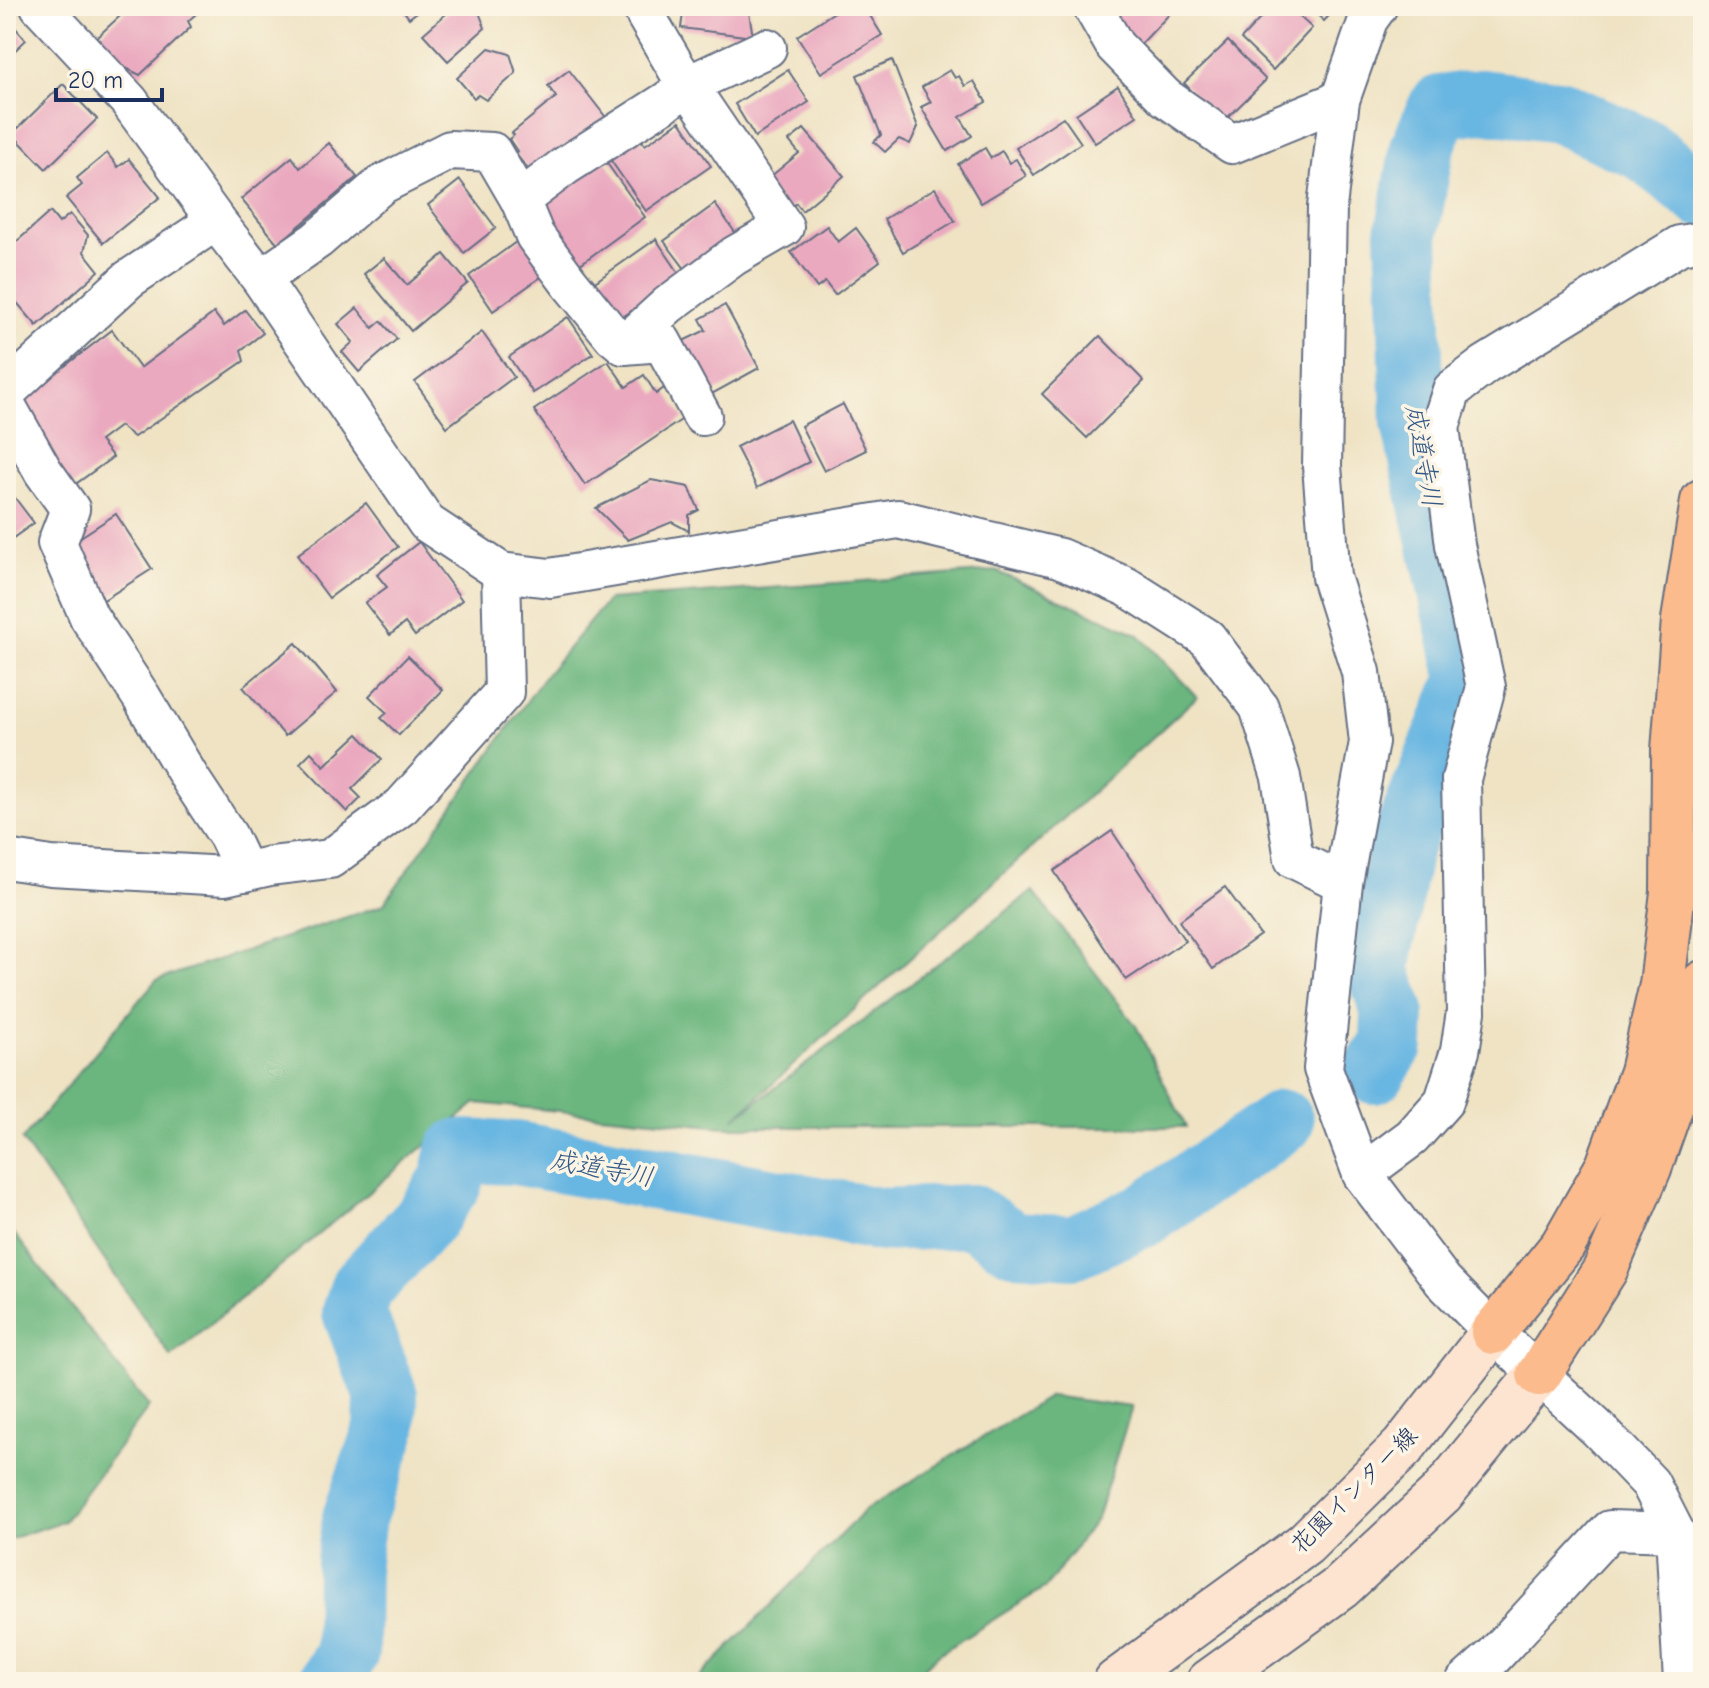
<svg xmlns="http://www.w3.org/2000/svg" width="1709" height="1688" font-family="'Comic Neue','Klee One',sans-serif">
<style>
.forest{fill:#6ab67e;stroke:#42726e;stroke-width:2}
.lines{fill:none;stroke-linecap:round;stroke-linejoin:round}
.river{stroke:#68b6e2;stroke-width:64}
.building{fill:#eaa9bf}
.minor-casing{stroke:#656e82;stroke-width:42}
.secondary-casing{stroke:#656e82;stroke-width:48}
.motorway-casing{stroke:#656e82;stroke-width:48}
.minor{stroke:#fff;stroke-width:38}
.secondary{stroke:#fde4d1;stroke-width:44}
.motorway{stroke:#fbbb8d;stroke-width:44}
.labels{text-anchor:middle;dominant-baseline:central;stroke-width:7;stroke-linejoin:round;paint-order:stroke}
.street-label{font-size:24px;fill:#1b2f5e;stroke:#fcf5e5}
.water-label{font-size:26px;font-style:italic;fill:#325886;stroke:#fcf5e5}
</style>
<rect width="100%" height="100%" fill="#fcf5e5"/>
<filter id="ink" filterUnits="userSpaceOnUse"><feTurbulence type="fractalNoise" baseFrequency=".0125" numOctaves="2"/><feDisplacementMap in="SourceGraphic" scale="16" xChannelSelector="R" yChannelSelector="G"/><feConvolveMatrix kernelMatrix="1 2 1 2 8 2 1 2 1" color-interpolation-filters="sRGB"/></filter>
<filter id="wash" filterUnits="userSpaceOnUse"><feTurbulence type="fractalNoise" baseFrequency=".006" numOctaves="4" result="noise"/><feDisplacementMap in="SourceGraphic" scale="32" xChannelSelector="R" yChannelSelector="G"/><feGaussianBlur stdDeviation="1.8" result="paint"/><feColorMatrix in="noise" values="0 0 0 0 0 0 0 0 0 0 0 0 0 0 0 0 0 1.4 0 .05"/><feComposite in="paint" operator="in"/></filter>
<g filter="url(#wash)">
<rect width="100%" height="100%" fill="#efe3c4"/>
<g class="forest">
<polygon points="996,571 1138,634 1197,697 734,1119 1033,891 1136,1026 1186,1127 724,1127 476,1103 171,1357 22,1140 156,980 383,905 544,677 608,600"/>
<polygon points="6,1223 149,1407 64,1521 6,1540"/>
<polygon points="1050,1396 1132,1407 1097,1518 1047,1586 939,1654 908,1682 695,1682 866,1509"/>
</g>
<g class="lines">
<g class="river">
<polyline points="1374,1072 1392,1044 1393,1012 1378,970 1400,848 1469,679 1413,423 1407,233 1422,148 1440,107 1481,101 1558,111 1643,149 1703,196"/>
<polyline points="330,1682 347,1652 348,1560 354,1518 385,1429 386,1396 354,1312 362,1287 426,1218 451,1181 458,1151 515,1153 883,1220 971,1216 1014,1243 1073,1247 1144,1215 1282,1122"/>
</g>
</g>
<g id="blocks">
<g class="building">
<polygon points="131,6 205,6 188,21 191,27 140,75 85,48"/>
<polygon points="400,6 425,6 409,18"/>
<polygon points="455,6 473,6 479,12 485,28 448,61 423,34"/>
<polygon points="684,6 748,6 753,37 681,28"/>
<polygon points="844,6 864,6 882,35 821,73 797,36"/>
<polygon points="1100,6 1177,6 1141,44"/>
<polygon points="1272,6 1288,6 1312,28 1273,70 1241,39"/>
<polygon points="1308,6 1338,6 1324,21"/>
<polygon points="6,17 26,40 6,59"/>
<polygon points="1228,41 1266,80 1222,123 1184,83"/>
<polygon points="489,48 510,54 516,73 486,100 478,95 474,98 457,78"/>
<polygon points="892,60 918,127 910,144 899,139 885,152 874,142 881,135 857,75"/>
<polygon points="569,70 608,120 531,173 515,153 517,151 509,139 514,135 512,133 556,97 548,86"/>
<polygon points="788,70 809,102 755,137 735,104"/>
<polygon points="950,70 955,78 959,76 965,86 974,81 986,102 960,117 972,136 947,151 921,107 931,102 922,87"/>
<polygon points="63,84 97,119 46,169 12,134"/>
<polygon points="1118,86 1137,116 1095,143 1076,114"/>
<polygon points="1063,117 1081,143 1034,175 1016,148"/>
<polygon points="680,121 711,166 646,211 607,155 637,134 645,145"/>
<polygon points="804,129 844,176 802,211 796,203 788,210 764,182 799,153 789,141"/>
<polygon points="329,143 357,177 278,244 241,199 292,157 300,168"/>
<polygon points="985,148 991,158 1002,151 1009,163 1016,159 1026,176 981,203 958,164"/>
<polygon points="599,152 645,217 572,270 530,212"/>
<polygon points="107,153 118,167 129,159 160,197 103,243 66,198 82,185 77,178"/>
<polygon points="460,180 496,228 464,253 428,205"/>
<polygon points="935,188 955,221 903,252 884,219"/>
<polygon points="715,204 739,238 689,274 664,241"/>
<polygon points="50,212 59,223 70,214 88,235 84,252 99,271 37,326 6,290 6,251"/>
<polygon points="827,226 838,242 856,228 880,261 835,295 825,282 817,288 791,252"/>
<polygon points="523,237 548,272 493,311 469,276"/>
<polygon points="656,239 681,276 617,321 592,284"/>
<polygon points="444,254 468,283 411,331 364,274 384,258 407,285"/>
<polygon points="725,305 759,368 710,395 681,342 706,330 700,319"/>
<polygon points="357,308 373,328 381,321 397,339 359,372 342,352 353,342 338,324"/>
<polygon points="245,310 263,333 241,350 244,361 134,437 120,426 100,441 113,457 70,488 10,408 112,330 140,368 214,313 224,326"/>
<polygon points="568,317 593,354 533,393 509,357"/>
<polygon points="482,332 514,377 447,427 415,382"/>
<polygon points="1100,336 1144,381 1087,438 1042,394"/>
<polygon points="608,361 626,387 644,375 656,394 664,388 684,418 585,485 534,410"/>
<polygon points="843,404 866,450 824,471 801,426"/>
<polygon points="789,420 809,462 757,488 736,447"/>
<polygon points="651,480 689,487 699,510 689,515 689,531 672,522 628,540 596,508"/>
<polygon points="6,486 34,523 6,543"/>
<polygon points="366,503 398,547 329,598 297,555"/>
<polygon points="116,514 152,569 102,601 67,546"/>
<polygon points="419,542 462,600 415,636 405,623 390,635 365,603 387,587 377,575"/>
<polygon points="296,643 337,692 285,736 243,687"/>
<polygon points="408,656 443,690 399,735 381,718 387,713 369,696"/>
<polygon points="358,734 382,759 352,789 361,798 347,812 300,763 311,752 324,766"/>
<polygon points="1112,831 1185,941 1126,980 1054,871"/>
<polygon points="1225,887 1260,935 1213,969 1179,921"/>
</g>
</g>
</g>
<g filter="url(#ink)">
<use href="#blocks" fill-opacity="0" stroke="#656e82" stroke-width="2"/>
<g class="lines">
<g class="minor-casing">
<g id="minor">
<polyline points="40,6 129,101 216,221 261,279 427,523 501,572 550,578 898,519 1060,558 1127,587 1207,638 1259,707 1281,777 1294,859 1343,883"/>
<polyline points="1092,6 1115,46 1165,97 1232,144 1340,100"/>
<polyline points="1378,6 1368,20 1340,100 1327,207 1322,466 1331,577 1361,672 1369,742 1343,883 1323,1069 1362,1174 1443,1281 1493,1332 1597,1428 1650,1483 1675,1532 1683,1682"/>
<polyline points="520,200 565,166 667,101 688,85 767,48"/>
<polyline points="261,279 317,240 381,185 450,150 492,152 520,200 535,236 569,282 613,336 624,345 662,342 702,416"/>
<polyline points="624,345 668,305 734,256 784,227 677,69 646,16 642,6"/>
<polyline points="6,392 129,279 216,221"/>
<polyline points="6,405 43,471 70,509 57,543 89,617 142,698 191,780 228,836 245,872"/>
<polyline points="6,859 51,866 225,876 270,866 330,859 402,806 504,692 501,572"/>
<polyline points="1362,1174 1412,1137 1444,1101 1460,1051 1466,1012 1461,779 1486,687 1455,545 1440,427 1452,390 1485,365 1680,245 1703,241"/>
<polyline points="1465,1682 1493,1657 1610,1530 1675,1532"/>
</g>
</g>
<g class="secondary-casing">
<g id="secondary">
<polyline points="1116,1682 1305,1544 1403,1447 1493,1332"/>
<polyline points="1209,1682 1341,1587 1441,1494 1539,1374"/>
</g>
</g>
<g class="motorway-casing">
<g id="motorway">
<polyline points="1493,1332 1563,1245 1608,1166 1642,1072 1662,985 1673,892 1674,750 1684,620 1703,501"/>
<polyline points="1539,1374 1605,1270 1649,1168 1684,1068 1703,983"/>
</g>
</g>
<use href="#minor" class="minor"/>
<use href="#secondary" class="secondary"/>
<use href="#motorway" class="motorway"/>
</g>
</g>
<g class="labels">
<g class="street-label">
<text transform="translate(1354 1490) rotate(-45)">花園インター線</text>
</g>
<g class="water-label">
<text transform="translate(1423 456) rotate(80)">成道寺川</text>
<text transform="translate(602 1169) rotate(10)">成道寺川</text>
</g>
</g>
<rect width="1709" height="1688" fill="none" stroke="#fcf5e5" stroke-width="32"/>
<path d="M56 88v12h106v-12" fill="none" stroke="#1b2f5e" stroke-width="4"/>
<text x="68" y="88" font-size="24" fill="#1b2f5e" stroke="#fcf5e5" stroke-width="6" paint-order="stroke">20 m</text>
</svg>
